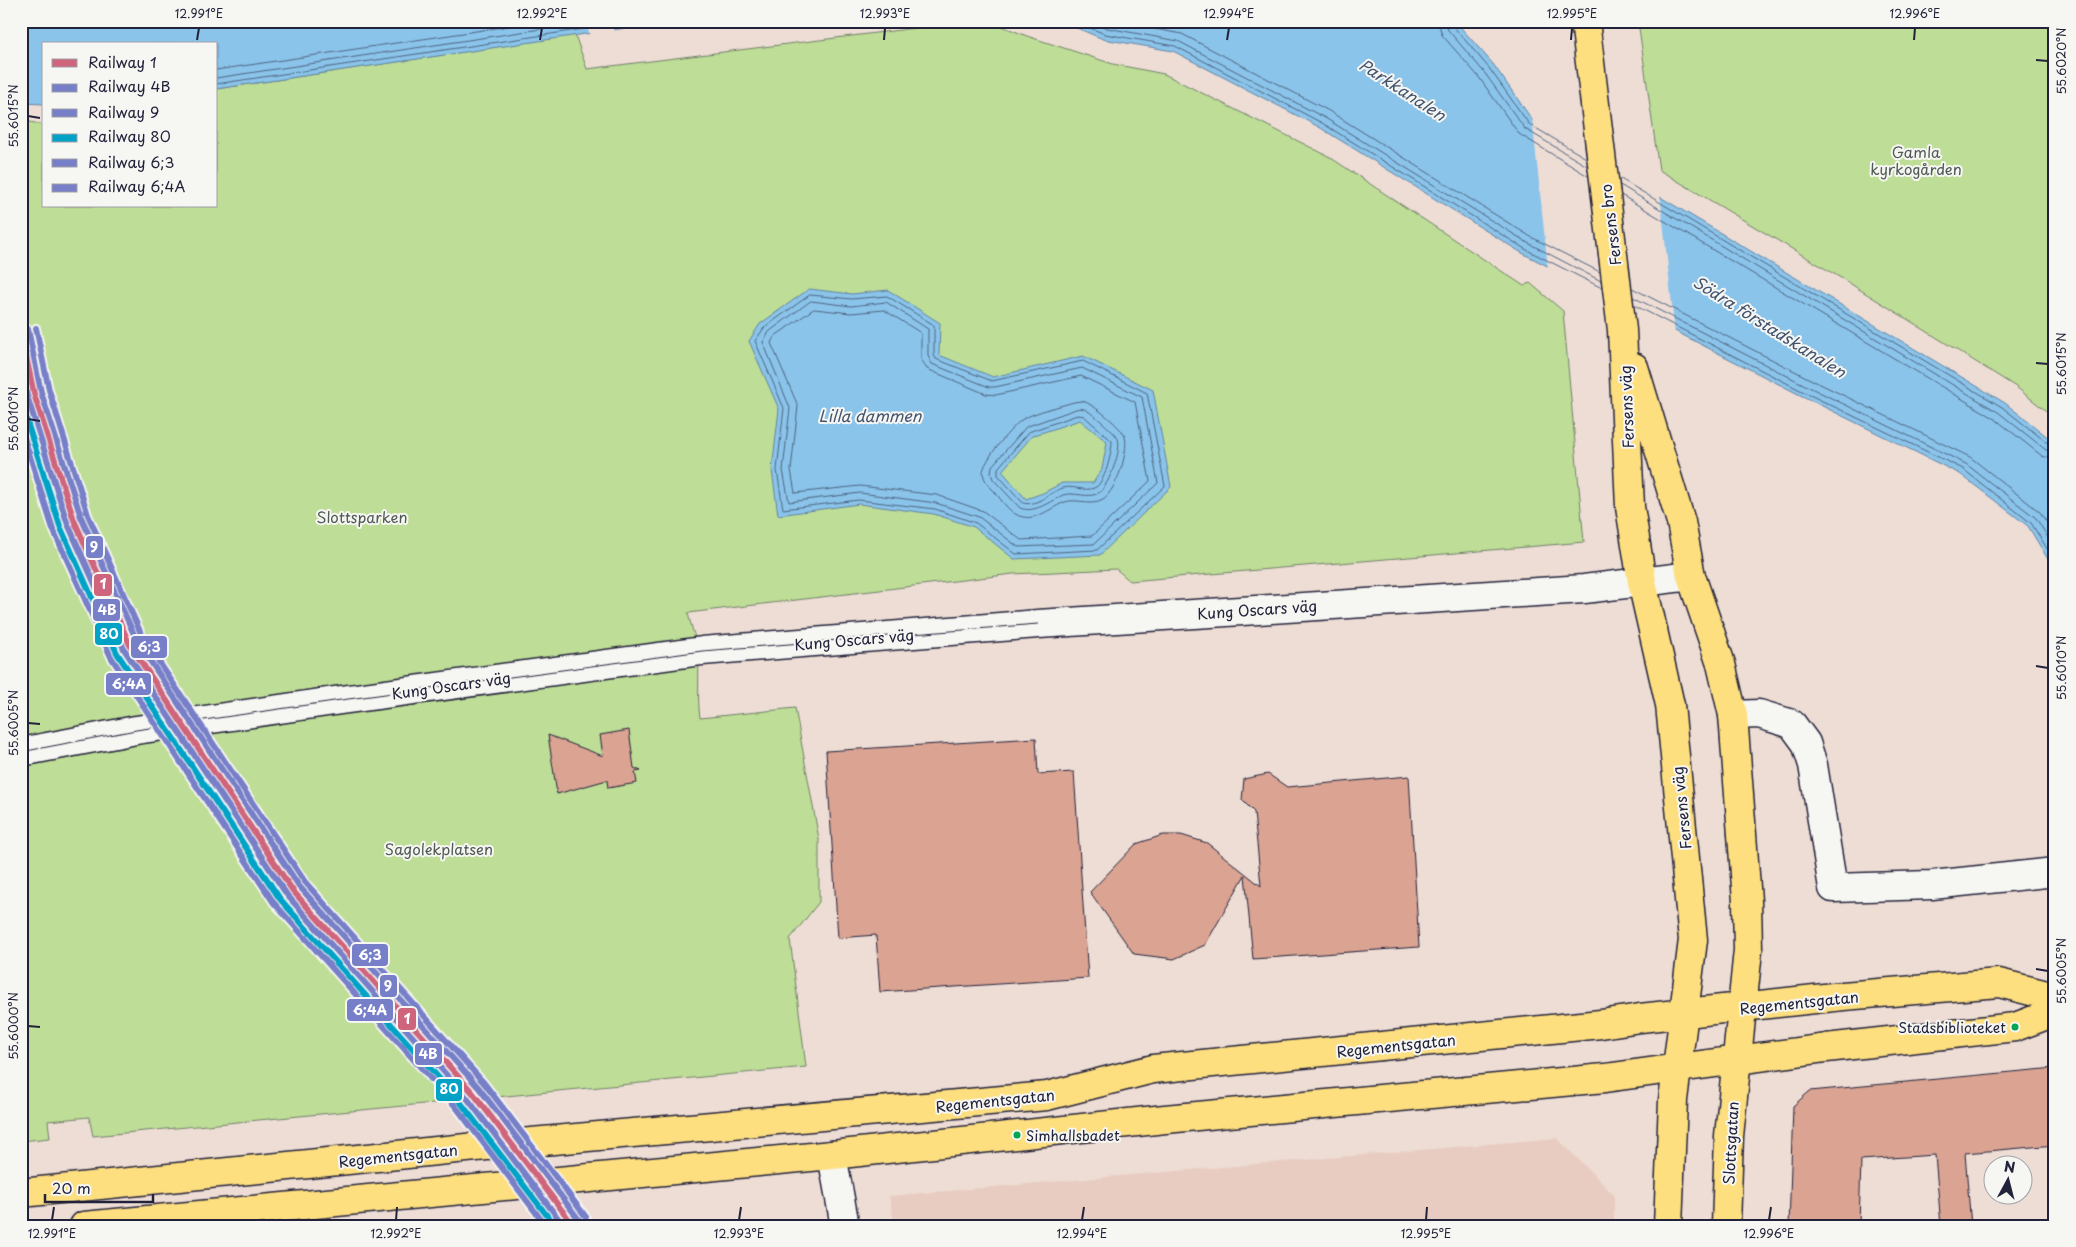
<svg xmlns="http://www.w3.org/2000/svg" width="2076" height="1247" font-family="'Playpen Sans',sans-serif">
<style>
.built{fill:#e8ccc1}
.green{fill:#bedd96;stroke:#708068}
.water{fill:#8bc4ea;stroke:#6183a4;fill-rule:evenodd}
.pier{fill:#eeddd5}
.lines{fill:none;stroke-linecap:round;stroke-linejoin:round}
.shore{stroke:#4c6381;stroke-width:1}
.building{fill:#daa392;stroke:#22223b}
.minor-casing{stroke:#22223b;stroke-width:31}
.major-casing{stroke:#22223b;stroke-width:31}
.minor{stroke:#f6f6f2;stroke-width:28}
.major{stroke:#fedf80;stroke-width:28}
.tram{stroke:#22223b;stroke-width:1}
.rail-1-casing{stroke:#f6f6f2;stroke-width:10}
.rail-2-casing{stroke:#f6f6f2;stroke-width:10}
.rail-3-casing{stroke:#f6f6f2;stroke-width:10}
.rail-4-casing{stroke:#f6f6f2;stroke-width:10}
.rail-5-casing{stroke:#f6f6f2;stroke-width:10}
.rail-6-casing{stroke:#f6f6f2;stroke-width:10}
.rail-1{stroke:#cf657c;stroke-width:6}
.rail-2{stroke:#767fc8;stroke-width:6}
.rail-3{stroke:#767fc8;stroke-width:6}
.rail-4{stroke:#02a2c7;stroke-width:6}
.rail-5{stroke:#767fc8;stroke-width:6}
.rail-6{stroke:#767fc8;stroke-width:6}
.ticks{fill:none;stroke:#22223b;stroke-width:2}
.bus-dot{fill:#00a651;stroke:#f6f6f2;stroke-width:2}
.labels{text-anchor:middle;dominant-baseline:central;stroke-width:4;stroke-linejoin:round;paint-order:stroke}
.bus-label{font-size:14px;fill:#22223b;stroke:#f6f6f2;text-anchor:end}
.park-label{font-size:15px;fill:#515a56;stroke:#f6f6f2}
.street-label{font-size:15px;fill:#22223b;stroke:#f6f6f2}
.water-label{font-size:16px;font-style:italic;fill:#425370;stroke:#f6f6f2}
.line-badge{stroke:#f6f6f2;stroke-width:2}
.badge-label{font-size:14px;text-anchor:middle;font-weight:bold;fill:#fff}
.neatline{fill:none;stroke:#22223b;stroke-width:2}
.ticks-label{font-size:12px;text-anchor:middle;fill:#22223b}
</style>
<rect width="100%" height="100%" fill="#eeddd5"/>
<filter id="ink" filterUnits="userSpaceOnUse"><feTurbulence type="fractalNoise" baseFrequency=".02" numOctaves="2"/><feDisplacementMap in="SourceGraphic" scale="10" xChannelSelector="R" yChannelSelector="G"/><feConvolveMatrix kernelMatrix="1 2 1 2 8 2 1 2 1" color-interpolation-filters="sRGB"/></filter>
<g filter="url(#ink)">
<polygon class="built" points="1557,1138 1614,1195 1614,1226 895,1226 889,1196"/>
<g class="green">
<path d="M972,21H989L1027,36L1113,64L1164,74L1328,156L1524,286L1530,283L1563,311L1584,542L1130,581L1116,569L1013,574L688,613C691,627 697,640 698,655C700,676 697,697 700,718L795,708L819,839V902L790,939L806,1067L93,1136L89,1117L48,1121L50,1138L21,1141V120L44,125V206H216V89L575,35L587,69Z"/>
<polygon points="1638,21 2055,21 2055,418 2016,387 1846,281 1659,170"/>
</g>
<g class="water">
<polygon points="21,21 673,21 216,89 216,44 44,44 44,104 21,103"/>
<polygon points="1060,21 1455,21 1493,64 1533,121 2005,403 2055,443 2055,571 2028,526 1960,474 1808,399 1522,253 1319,127 1173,51 1103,39"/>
<path d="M809,289L852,294L888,290L940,323L939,355L993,377L1083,356L1153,390L1171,487L1100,555L1014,559L974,527L934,514L859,504L778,515L772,470L779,409L749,341L760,324ZM1080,420L1107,442L1102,469L1093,483H1062L1043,493L1026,499L1002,471L1032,436Z"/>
</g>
<g class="pier">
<polygon points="586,21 611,21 614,32 590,36"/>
<polygon points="1532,116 1534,119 1660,193 1675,334 1548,269"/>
</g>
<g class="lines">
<g class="shore">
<polyline points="1073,21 1105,34 1175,46 1322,123 1525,249 1602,288"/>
<polyline points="1089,21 1107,28 1178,41 1325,118 1528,243 1601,281"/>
<polyline points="1111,21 1182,34 1329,111 1531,237 1600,272"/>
<polyline points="1438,21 1442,35 1478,76 1519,134 1588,176"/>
<polyline points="1445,21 1448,30 1484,72 1525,129 1587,166"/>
<polyline points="1452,21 1453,26 1489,68 1529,124 1586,158"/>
<polyline points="216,70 543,21"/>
<polyline points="216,78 594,21"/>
<polyline points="216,84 638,21"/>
<polyline points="1619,178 2002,407 2050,445 2055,446"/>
<polyline points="1620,185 1998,412 2046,450 2055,452"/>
<polyline points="1621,195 1994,418 2042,456 2055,460"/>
<polyline points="1632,288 1816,382 1970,457 2040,512 2055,535"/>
<polygon points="810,295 852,299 887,296 934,325 934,355 936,359 992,381 1083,361 1147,393 1165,486 1097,550 1016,554 976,523 935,509 859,500 783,509 777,470 784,408 755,341 764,328"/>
<polyline points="1633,297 1813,389 1966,464 2036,518 2055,549"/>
<polygon points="811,301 851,306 886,302 928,329 928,356 932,364 989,387 995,387 1082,368 1142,397 1158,483 1094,544 1018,547 979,517 936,503 860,493 789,502 783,470 790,408 763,342 769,332"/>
<polyline points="1634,305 1810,395 1963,469 2031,523 2055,561"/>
<polygon points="814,309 851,313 884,310 921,333 921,359 927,369 986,394 996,395 1081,376 1135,402 1150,481 1092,536 1021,540 983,511 937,495 860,486 795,493 791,470 798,406 771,343 774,337"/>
<path d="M1083,401C1093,404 1122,427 1125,437C1129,452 1116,491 1103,499C1091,506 1077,498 1065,502C1052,507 1038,520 1023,517C1011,515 1002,501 995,492C990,487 984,481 983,473C982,462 1013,425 1023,419C1038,411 1057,407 1074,402Z"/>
<path d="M1076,409C1079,408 1080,408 1084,409C1090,411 1116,433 1118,439C1122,450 1109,484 1100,492C1090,500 1074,491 1063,495C1050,501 1035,514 1020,508L993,479L991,473L992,466L1026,427Z"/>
<path d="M1078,415L1084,416L1112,441C1112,452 1105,484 1094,488C1085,492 1072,485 1063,488C1050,492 1037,507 1023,503L998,475V468L1029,432Z"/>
</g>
</g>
<g class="building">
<polygon points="629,730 634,768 641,771 635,772 637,783 608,788 607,780 557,794 548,735 603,756 600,735"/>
<polygon points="1036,738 1038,774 1074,772 1088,978 880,992 876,935 838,938 826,751"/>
<polygon points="1268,774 1287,787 1409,776 1419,947 1253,959 1245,875 1205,945 1174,959 1134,954 1090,892 1136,844 1163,835 1181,835 1207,843 1261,886 1254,812 1242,800 1244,779"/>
<polygon points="2055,1068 2055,1145 1965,1153 1971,1226 1941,1226 1935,1155 1861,1160 1859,1226 1789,1226 1793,1106 1810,1091"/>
</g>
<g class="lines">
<g class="minor-casing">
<g id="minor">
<polyline points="1733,715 1759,714 1792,724 1806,743 1813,765 1833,888 1932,885 2055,872"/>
<polyline points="21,752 136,730 341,700 702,651 1038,624 1584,589 1691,576"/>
<polyline points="832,1155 845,1226"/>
</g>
</g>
<g class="major-casing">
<g id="major">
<polyline points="1585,21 1622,330 1630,507 1642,582 1670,705 1693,940 1673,1100 1668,1226"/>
<polyline points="1634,367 1681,522 1691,576 1721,664 1733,715 1747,901 1748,950 1729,1136 1726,1226"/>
<polyline points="21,1193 486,1146 1047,1096 1153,1069 1601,1024 1640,1018 1843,996 1999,983 2055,997"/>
<polyline points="84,1226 832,1155 1165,1119 1605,1078 1826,1048 2015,1027 2055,1012"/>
</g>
</g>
<use href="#minor" class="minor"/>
<use href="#major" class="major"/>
<polyline class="tram" points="21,752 136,730 341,700 702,651 1038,624"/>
<g class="rail-1-casing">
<polyline id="rail-1" points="21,332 34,394 74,520 130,645 293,891 473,1093 574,1226"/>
</g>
<g class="rail-2-casing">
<polyline id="rail-2" points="21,369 27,396 67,522 124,649 287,895 467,1098 564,1226"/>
</g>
<g class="rail-3-casing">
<polyline id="rail-3" points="28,329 41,392 81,517 137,641 299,886 479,1088 580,1221"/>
</g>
<g class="rail-4-casing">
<polyline id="rail-4" points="21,403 60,526 117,653 280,899 461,1103 555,1226"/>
</g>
<g class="rail-5-casing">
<polyline id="rail-5" points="36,328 49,390 88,515 143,638 305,882 484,1083 586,1217"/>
</g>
<g class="rail-6-casing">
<polyline id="rail-6" points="21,428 53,529 111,657 274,903 456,1107 546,1226"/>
</g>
<use href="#rail-1" class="rail-1"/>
<use href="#rail-2" class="rail-2"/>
<use href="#rail-3" class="rail-3"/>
<use href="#rail-4" class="rail-4"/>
<use href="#rail-5" class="rail-5"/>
<use href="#rail-6" class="rail-6"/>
</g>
</g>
<path class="ticks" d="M197,40L199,28M540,40L542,28M884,40L885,28M1227,40L1229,28M1571,40L1572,28M1914,40L1915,28M2036,60L2048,61M28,116L40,118M2036,363L2048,364M28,419L40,421M2036,666L2048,668M28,723L40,724M2036,969L2048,971M28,1026L40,1027M52,1220L54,1207M396,1220L397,1207M739,1220L741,1207M1082,1220L1084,1207M1426,1220L1427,1207M1769,1220L1771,1207"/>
<g class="bus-dot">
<circle cx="2015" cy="1027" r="4.5"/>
<circle cx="1017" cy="1135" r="4.5"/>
</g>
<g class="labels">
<g class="bus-label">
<text x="2006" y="1027">Stadsbiblioteket</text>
<text x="1026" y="1135" text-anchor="start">Simhallsbadet</text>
</g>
<g class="park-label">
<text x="1916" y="151">Gamla<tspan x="1916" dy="17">kyrkogården</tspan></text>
<text x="362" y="516">Slottsparken</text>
<text x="439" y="848">Sagolekplatsen</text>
</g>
<g class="street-label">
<text transform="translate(1610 225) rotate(-97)">Fersens bro</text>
<text transform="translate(1626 407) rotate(-92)">Fersens väg</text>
<text transform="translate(1257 609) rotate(-4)">Kung Oscars väg</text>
<text transform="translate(854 639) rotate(-5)">Kung Oscars väg</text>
<text transform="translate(451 685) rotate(-8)">Kung Oscars väg</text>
<text transform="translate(1681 808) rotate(-96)">Fersens väg</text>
<text transform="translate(1799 1002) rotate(-6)">Regementsgatan</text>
<text transform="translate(1396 1045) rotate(-6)">Regementsgatan</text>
<text transform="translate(995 1100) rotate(-6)">Regementsgatan</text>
<text transform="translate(1730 1143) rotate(-87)">Slottsgatan</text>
<text transform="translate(398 1155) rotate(-6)">Regementsgatan</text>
</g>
<g class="water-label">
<text transform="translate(1403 89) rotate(33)">Parkkanalen</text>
<text transform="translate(1770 326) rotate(32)">Södra förstadskanalen</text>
<text x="870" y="415">Lilla dammen</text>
</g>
</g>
<g class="line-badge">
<rect x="85" y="535" width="19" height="24" rx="5" fill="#767fc8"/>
<rect x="93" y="573" width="20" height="24" rx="5" fill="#cf657c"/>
<rect x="92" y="598" width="29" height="24" rx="5" fill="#767fc8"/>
<rect x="94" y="622" width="29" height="24" rx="5" fill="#02a2c7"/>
<rect x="130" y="635" width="38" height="24" rx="5" fill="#767fc8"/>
<rect x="105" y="672" width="47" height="24" rx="5" fill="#767fc8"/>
<rect x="351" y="943" width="38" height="24" rx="5" fill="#767fc8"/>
<rect x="379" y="974" width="19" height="24" rx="5" fill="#767fc8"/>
<rect x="346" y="998" width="48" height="24" rx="5" fill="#767fc8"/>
<rect x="397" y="1007" width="20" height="24" rx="5" fill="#cf657c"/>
<rect x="414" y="1042" width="29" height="24" rx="5" fill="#767fc8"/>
<rect x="435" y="1078" width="28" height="24" rx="5" fill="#02a2c7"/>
</g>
<g class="badge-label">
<text x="94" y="552">9</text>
<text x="103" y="589">1</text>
<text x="107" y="615">4B</text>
<text x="109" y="639">80</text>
<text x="149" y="652">6;3</text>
<text x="129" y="689">6;4A</text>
<text x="370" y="960">6;3</text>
<text x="388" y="991">9</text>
<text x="370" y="1015">6;4A</text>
<text x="407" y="1024">1</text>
<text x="428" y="1059">4B</text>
<text x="449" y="1094">80</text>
</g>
<rect width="2076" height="1247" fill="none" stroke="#f6f6f2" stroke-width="55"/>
<rect x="42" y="42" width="175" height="165" fill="#f6f6f2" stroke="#a1a1a9"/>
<rect x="52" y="59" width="25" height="8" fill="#cf657c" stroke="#a1a1a9"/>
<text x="88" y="68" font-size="15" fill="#22223b">Railway 1</text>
<rect x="52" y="84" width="25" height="8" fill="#767fc8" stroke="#a1a1a9"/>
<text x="88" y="92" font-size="15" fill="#22223b">Railway 4B</text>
<rect x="52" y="109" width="25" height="8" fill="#767fc8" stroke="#a1a1a9"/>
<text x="88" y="118" font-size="15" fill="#22223b">Railway 9</text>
<rect x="52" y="134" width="25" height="8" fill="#02a2c7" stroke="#a1a1a9"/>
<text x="88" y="142" font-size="15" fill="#22223b">Railway 80</text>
<rect x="52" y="159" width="25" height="8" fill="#767fc8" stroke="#a1a1a9"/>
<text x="88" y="168" font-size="15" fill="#22223b">Railway 6;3</text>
<rect x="52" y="184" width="25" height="8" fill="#767fc8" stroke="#a1a1a9"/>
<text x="88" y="192" font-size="15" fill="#22223b">Railway 6;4A</text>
<g transform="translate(2008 1180) rotate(7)"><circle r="24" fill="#f6f6f2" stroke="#a1a1a9"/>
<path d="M0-4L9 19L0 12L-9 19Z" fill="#22223b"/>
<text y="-8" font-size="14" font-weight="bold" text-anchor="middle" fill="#22223b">N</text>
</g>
<path d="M45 1194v8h108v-8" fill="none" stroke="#22223b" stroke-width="2.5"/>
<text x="52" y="1194" font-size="15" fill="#22223b" stroke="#f6f6f2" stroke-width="4" paint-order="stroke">20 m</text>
<rect x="28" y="28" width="2020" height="1192" class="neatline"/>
<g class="ticks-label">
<text x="199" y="18">12.991°E</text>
<text x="542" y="18">12.992°E</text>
<text x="885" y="18">12.993°E</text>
<text x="1229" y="18">12.994°E</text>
<text x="1572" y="18">12.995°E</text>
<text x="1915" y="18">12.996°E</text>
<text transform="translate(2062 61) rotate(-90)" y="4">55.6020°N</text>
<text transform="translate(14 116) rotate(-90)" y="4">55.6015°N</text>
<text transform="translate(2062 364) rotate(-90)" y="4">55.6015°N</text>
<text transform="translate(14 419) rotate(-90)" y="4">55.6010°N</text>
<text transform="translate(2062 668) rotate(-90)" y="4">55.6010°N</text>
<text transform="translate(14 723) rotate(-90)" y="4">55.6005°N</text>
<text transform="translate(2062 971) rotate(-90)" y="4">55.6005°N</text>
<text transform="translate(14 1026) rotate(-90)" y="4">55.6000°N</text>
<text x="52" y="1238">12.991°E</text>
<text x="396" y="1238">12.992°E</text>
<text x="739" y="1238">12.993°E</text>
<text x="1082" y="1238">12.994°E</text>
<text x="1426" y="1238">12.995°E</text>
<text x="1769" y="1238">12.996°E</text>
</g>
</svg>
